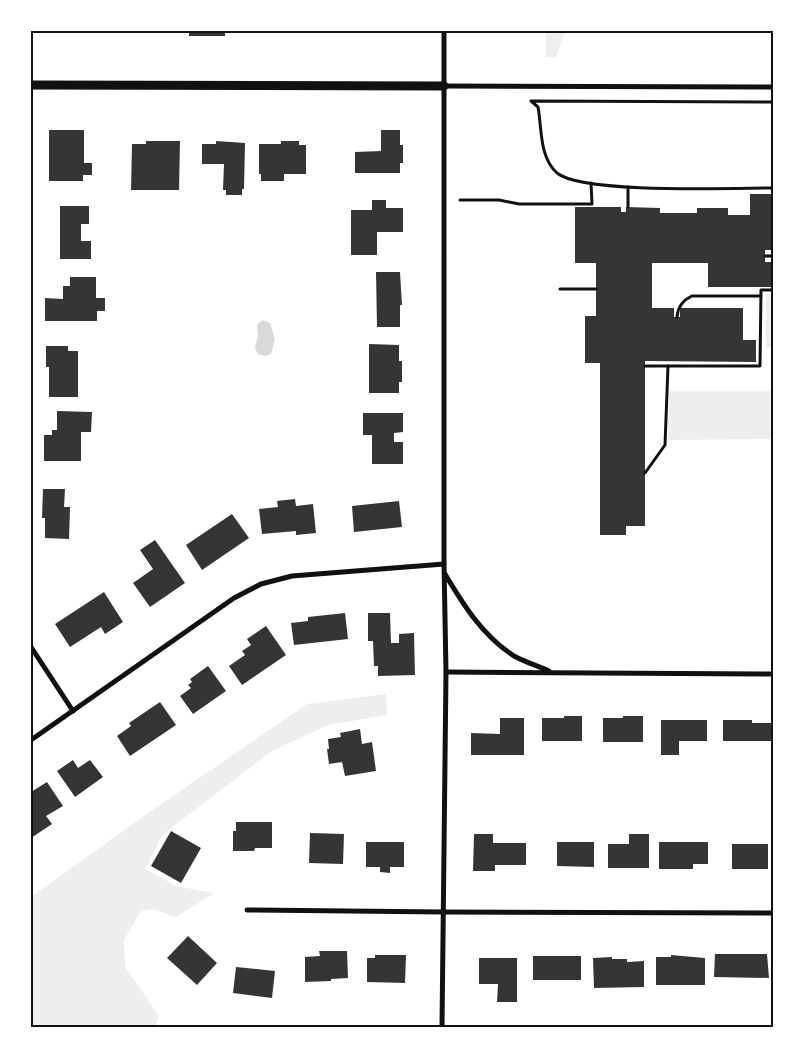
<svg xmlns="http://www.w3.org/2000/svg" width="805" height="1058" font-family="'Roboto Serif',serif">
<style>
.green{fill:#eee}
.water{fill:#d9d9d9}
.building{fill:#353535}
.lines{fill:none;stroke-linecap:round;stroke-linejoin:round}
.path{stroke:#111;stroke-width:3}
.minor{stroke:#111;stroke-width:5}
.tertiary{stroke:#111;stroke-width:9}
.neatline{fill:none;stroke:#111;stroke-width:2}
</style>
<rect width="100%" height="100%" fill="#fff"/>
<g class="green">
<polygon points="546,31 565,31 556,57 546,57"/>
<rect x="766" y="294" width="8" height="53"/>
<polygon points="669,391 774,391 774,439 668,440"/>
<polygon points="386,694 387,715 328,725 272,751 162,835 146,869 176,886 214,893 176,917 152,909 141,911 124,940 125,967 159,1016 155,1027 31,1027 31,897 151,811 307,704"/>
</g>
<path class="water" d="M263,320L270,323L275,339L271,354L265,356L258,354L255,348C255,344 258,339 258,335C258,327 254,325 263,320Z"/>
<g class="building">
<rect x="189" y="31" width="36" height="5"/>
<polygon points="49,130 84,130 84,163 92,163 92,175 83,175 83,181 49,181"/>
<polygon points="381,130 400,130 400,145 403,145 403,163 400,163 400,173 355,173 355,152 381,151"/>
<polygon points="146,141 180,141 179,190 131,190 132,144 146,144"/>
<polygon points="216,141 245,143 244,189 242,189 242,195 226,195 226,190 223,190 224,164 202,164 202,144 216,144"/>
<polygon points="281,141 299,141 299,145 306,145 306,174 284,174 284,181 261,181 261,174 259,174 259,144 281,144"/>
<polygon points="750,194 774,194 774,250 765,250 765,262 774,262 774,287 708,287 708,263 652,263 652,308 674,308 674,317 680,317 680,308 743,308 743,340 756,340 756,362 645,361 645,526 626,526 626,535 600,535 600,363 585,363 585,316 596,316 596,263 575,263 575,207 621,207 621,212 626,212 626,207 660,208 660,213 697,213 697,208 728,208 728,215 750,215"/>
<polygon points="372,200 386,200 386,208 403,208 403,232 377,232 377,255 351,255 351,210 372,210"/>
<polygon points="60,206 89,206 89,224 81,224 81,241 91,241 91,259 60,259"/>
<polygon points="376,272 400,272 402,305 400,305 400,327 377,327"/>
<polygon points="70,277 96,277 96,298 105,298 105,311 97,311 97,321 45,321 45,298 63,299 63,286 70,286"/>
<polygon points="369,344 399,345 399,361 402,361 402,382 399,382 399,393 369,393"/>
<polygon points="46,346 68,346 68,351 78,351 78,397 49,397 49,367 46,367"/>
<polygon points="57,411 92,412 91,432 81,432 81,461 44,461 44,435 52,435 52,430 57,430"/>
<polygon points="363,413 403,413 403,432 394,433 394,442 403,442 403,464 372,464 372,435 363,435"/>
<polygon points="43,489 65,489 64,507 70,507 69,539 45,538 45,518 42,518"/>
<polygon points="295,499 296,506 313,504 316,533 296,535 296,531 262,534 259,509 278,507 277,501"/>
<polygon points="399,501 402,527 354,532 352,506"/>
<polygon points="232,514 249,538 202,570 186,545"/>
<polygon points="155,540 185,583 150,607 133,583 153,569 140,550"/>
<polygon points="104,592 123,622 105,634 101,627 70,647 55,624"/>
<polygon points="345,613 348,639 294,645 291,623 308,621 308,617"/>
<polygon points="368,613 390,613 391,643 399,643 399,634 414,633 415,675 378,676 378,666 374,666 373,641 368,641"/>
<polygon points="266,626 286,655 242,685 229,666 245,655 242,651 251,645 247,639"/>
<polygon points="208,666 226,691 193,714 180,696 191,688 188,685 192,682 190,679"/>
<polygon points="160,702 176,725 130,756 117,736 131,726 129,723"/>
<polygon points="564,716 582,716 582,741 542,741 542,718 564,718"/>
<polygon points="623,716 643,716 643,742 603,742 603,718 623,718"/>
<polygon points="500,718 524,718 524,755 471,755 471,733 500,734"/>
<polygon points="661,720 707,720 707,741 679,741 679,755 661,755"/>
<polygon points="723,720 752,720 752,723 771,723 771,741 723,741"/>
<polygon points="360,729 362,744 372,742 376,771 345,776 342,762 329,764 327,749 329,749 328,739 341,737 340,733"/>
<polygon points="73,760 78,768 90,760 103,777 75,797 57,771"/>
<polygon points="47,782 63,806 46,816 52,824 31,838 31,792"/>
<polygon points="236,822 272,822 272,848 255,848 254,851 233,851 233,831 236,831"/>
<polygon points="171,831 201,848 181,883 151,866"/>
<polygon points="310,833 344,834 343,864 309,863"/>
<polygon points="474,834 493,834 493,843 526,843 526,865 495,865 495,871 473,871"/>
<polygon points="629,834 649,834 649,868 608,868 608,844 629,844"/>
<polygon points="366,842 404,842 404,867 390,867 390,873 380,872 380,867 366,867"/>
<polygon points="557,842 594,842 594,867 557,866"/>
<polygon points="659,842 708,842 708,864 693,864 693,869 659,869"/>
<rect x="732" y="844" width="36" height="25"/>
<polygon points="188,936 217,963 197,985 167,958"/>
<polygon points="319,951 347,951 348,978 331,979 331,981 305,982 305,957 320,956"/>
<polygon points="715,954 767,954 769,978 714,977"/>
<polygon points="375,955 406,955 405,983 367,982 367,958 375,958"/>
<polygon points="671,955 705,958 705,985 656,985 656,957 671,957"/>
<rect x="533" y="956" width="48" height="24"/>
<polygon points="612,957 612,959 627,959 627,962 644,961 644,987 594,988 593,958"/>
<polygon points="479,958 517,958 517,1002 497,1002 498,984 479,984"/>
<polygon points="236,967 275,971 272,998 233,993"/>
</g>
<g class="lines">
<g class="path">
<path d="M774,102L531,101L538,107C542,128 539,157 557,173C582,194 734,188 774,188"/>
<polyline points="460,200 499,200 519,204 592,204 591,183"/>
<polyline points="628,207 628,187"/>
<polyline points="765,256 774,256"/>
<polyline points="560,289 596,289"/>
<path d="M677,317C678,306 683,300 692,296H761"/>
<polyline points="668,366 760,366 761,290 774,290"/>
<polyline points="645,473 665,445 668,366 645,366"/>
</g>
<g class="minor">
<polyline points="444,86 774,87"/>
<path d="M445,574C464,606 483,636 514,656C525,662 538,666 549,671"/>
<polyline points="31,647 73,711"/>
<polyline points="446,672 774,674"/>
<polyline points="31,740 234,598 261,584 292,576 444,564"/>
<polyline points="247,910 443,912 774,913"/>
<polyline points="442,1027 446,672 444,564 444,31"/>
</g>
<polyline class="tertiary" points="31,85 444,86"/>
</g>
<rect width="805" height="1058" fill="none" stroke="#ffffff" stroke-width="65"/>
<rect x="32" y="32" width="740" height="994" class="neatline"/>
</svg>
